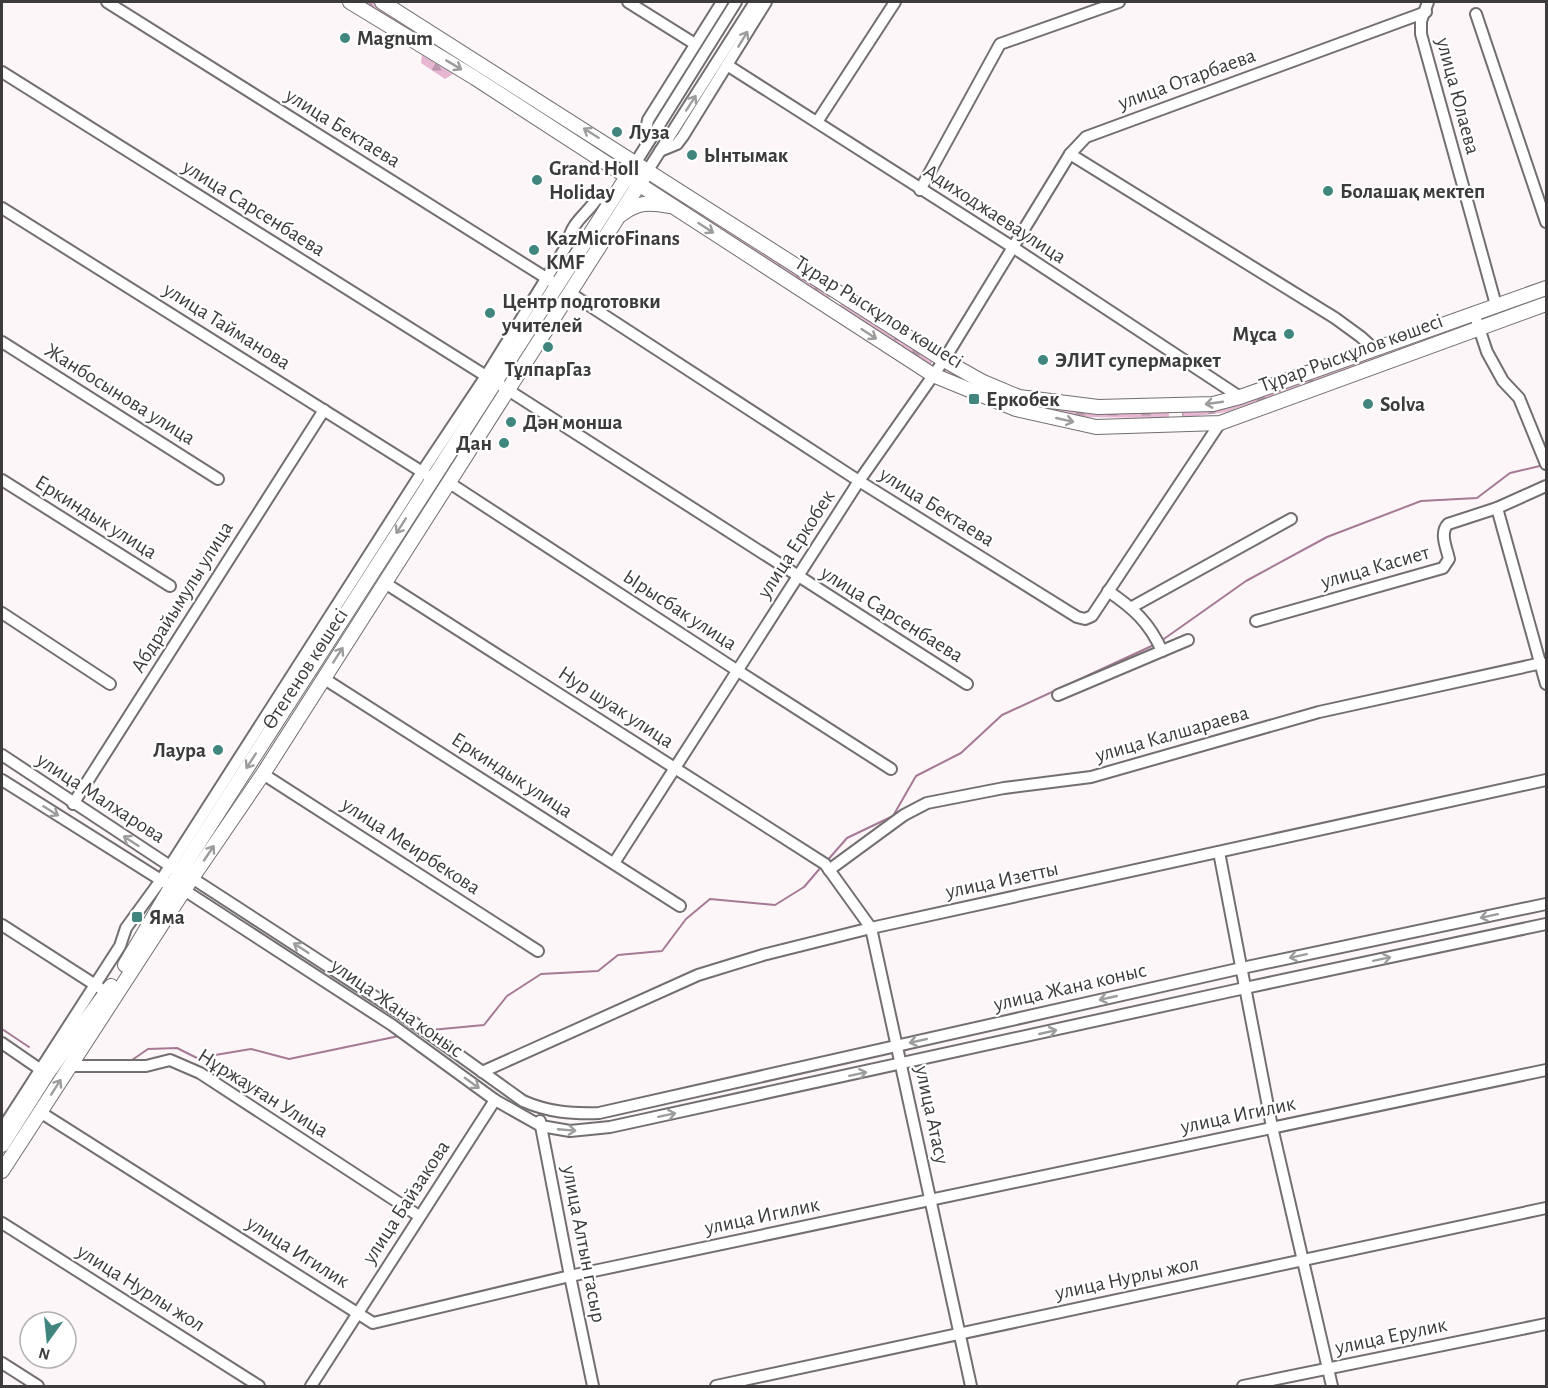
<svg xmlns="http://www.w3.org/2000/svg" width="1548" height="1388" font-family="'Alegreya Sans',sans-serif">
<style>
.forest{fill:url(#forest-firs)}
.lines{fill:none;stroke-linecap:round;stroke-linejoin:round}
.stream{stroke:#a67994;stroke-width:2}
.minor-casing{stroke:#736f71;stroke-width:14}
.major-casing{stroke:#736f71;stroke-width:16}
.minor{stroke:#fff;stroke-width:10}
.major{stroke:#fff;stroke-width:14}
.oneway{stroke:#9e9d9e}
.poi-dot{fill:#40867e;stroke:#fff;stroke-width:2}
.labels{text-anchor:middle;dominant-baseline:central;stroke-width:4.5;stroke-linejoin:round;paint-order:stroke}
.poi-label{font-size:21px;font-weight:bold;fill:#3d3b3c;stroke:#fff;text-anchor:start}
.street-label{font-size:21px;fill:#3d3b3c;stroke:#fff}
</style>
<defs>
<pattern id="forest-firs" width="22" height="20" patternUnits="userSpaceOnUse" patternTransform="scale(1.5)"><rect width="22" height="20" fill="#e7b7d2"/><path d="M5 1l3.5 6h-7zM16 11l3.5 6h-7z" fill="#bc96ac"/></pattern>
</defs>
<rect width="100%" height="100%" fill="#fcf6f9"/>
<g class="forest">
<polygon points="359,2 372,2 420,31 416,38"/>
<polygon points="422,55 453,74 445,79 421,63"/>
<polygon points="483,72 625,163 621,169 480,78"/>
<polygon points="651,179 831,295 827,302 647,185"/>
<polygon points="842,301 933,361 929,366 839,308"/>
<polygon points="1468,321 1470,327 1226,412 1182,418 1182,411"/>
<polygon points="945,367 1019,401 1074,411 1169,413 1169,418 1075,417 1017,405 943,374"/>
</g>
<g class="lines">
<g class="stream">
<polyline points="1161,641 1246,581 1327,537 1421,501 1477,498 1510,473 1544,465"/>
<polyline points="826,862 847,838 893,816 916,776 961,753 1002,715 1156,644"/>
<polyline points="2,1029 29,1047"/>
<polyline points="431,1030 484,1025 507,996 541,974 598,971 618,955 662,951 686,919 710,899 775,905 804,887 822,866"/>
<polyline points="118,1061 132,1060 148,1049 177,1048 197,1058 251,1049 289,1059 399,1036"/>
</g>
<g class="minor-casing">
<g id="minor">
<polyline points="107,2 551,281"/>
<polyline points="628,2 695,44"/>
<polyline points="1428,2 1421,21 1421,34 1496,305"/>
<polyline points="1476,14 1546,222"/>
<polyline points="727,65 1014,248 1240,397"/>
<polyline points="2,72 486,376"/>
<polyline points="817,122 895,2"/>
<polyline points="650,139 646,130 648,120 722,2"/>
<polyline points="660,151 677,144 683,136 766,2"/>
<polyline points="1070,154 1335,318 1361,337 1373,348"/>
<polyline points="636,162 736,2"/>
<polyline points="648,170 755,2"/>
<polyline points="920,190 1000,44 1119,2"/>
<polyline points="2,208 427,475"/>
<polyline points="570,293 859,481 1077,617 1085,619 1092,616 1220,423"/>
<polyline points="1474,313 1487,352 1503,381 1519,398 1546,464"/>
<polyline points="2,342 218,479"/>
<polyline points="494,381 967,684"/>
<polyline points="2,480 170,586"/>
<polyline points="448,482 738,671 891,769"/>
<polyline points="1497,508 1546,684"/>
<polyline points="385,583 825,864 871,928 971,1386"/>
<path d="M1108,591C1133,608 1149,622 1162,651"/>
<polyline points="1132,607 1291,519"/>
<polyline points="2,613 110,684"/>
<path d="M1256,621L1443,568L1449,559C1447,549 1439,533 1448,524L1497,508L1546,486"/>
<polyline points="323,678 680,906"/>
<polyline points="1058,695 1188,640"/>
<path d="M2,755L170,866L192,878L403,1015L523,1101C548,1112 571,1114 599,1113L1242,968L1546,904"/>
<polyline points="263,774 538,951"/>
<polyline points="2,780 172,887 184,890 392,1025 495,1100 541,1126 570,1131 610,1127 1245,988 1546,924"/>
<polyline points="73,804 324,410"/>
<polyline points="1219,852 1272,1127 1332,1386"/>
<polyline points="614,863 859,481 944,360 1070,154 1086,137 1426,12"/>
<polyline points="829,870 904,815 927,803 1004,788 1091,777 1319,712 1542,663"/>
<polyline points="2,925 100,988"/>
<polyline points="2,1043 44,1072"/>
<polyline points="69,1066 146,1066 170,1060 200,1073 419,1216"/>
<polyline points="482,1072 698,975 763,955 871,928 1546,780"/>
<polyline points="40,1112 373,1323 570,1276 1546,1070"/>
<polyline points="540,1121 570,1276 593,1386"/>
<path d="M2,1129L120,946L126,928L161,880L422,472L486,376L567,245C572,220 586,216 598,197L612,202"/>
<polyline points="2,1223 259,1386"/>
<polyline points="2,1363 38,1386"/>
<polyline points="311,1386 495,1100"/>
<polyline points="716,1386 1546,1208"/>
<polyline points="1243,1386 1546,1324"/>
</g>
</g>
<g class="major-casing">
<g id="major">
<polyline points="350,2 475,78 933,375 1016,409 1096,427 1220,423 1546,304"/>
<polyline points="382,2 944,360 983,382 1019,397 1098,407 1213,404 1240,397 1546,288"/>
<path d="M622,214C637,202 650,202 669,206"/>
<polyline points="125,965 180,872 632,169"/>
<polyline points="2,1145 47,1074 111,986"/>
<polyline points="2,1171 192,878 263,774 643,178"/>
</g>
</g>
<use href="#minor" class="minor"/>
<use href="#major" class="major"/>
</g>
<defs><path id="oneway-shaft" d="M-6 0H5M1.5-3L5.5 0L1.5 3" fill="none" stroke-width="1.6" stroke-linecap="round" stroke-linejoin="round" transform="scale(1.5)"/></defs>
<g class="oneway">
<use href="#oneway-shaft" transform="translate(743 39) rotate(-59)"/>
<use href="#oneway-shaft" transform="translate(454 65) rotate(31)"/>
<use href="#oneway-shaft" transform="translate(691 103) rotate(-57)"/>
<use href="#oneway-shaft" transform="translate(591 133) rotate(-148)"/>
<use href="#oneway-shaft" transform="translate(706 228) rotate(33)"/>
<use href="#oneway-shaft" transform="translate(869 334) rotate(33)"/>
<use href="#oneway-shaft" transform="translate(1214 403) rotate(172)"/>
<use href="#oneway-shaft" transform="translate(1065 420) rotate(13)"/>
<use href="#oneway-shaft" transform="translate(401 526) rotate(123)"/>
<use href="#oneway-shaft" transform="translate(338 655) rotate(-57)"/>
<use href="#oneway-shaft" transform="translate(251 761) rotate(123)"/>
<use href="#oneway-shaft" transform="translate(51 811) rotate(32)"/>
<use href="#oneway-shaft" transform="translate(131 841) rotate(-147)"/>
<use href="#oneway-shaft" transform="translate(209 853) rotate(-56)"/>
<use href="#oneway-shaft" transform="translate(1489 916) rotate(168)"/>
<use href="#oneway-shaft" transform="translate(301 948) rotate(-147)"/>
<use href="#oneway-shaft" transform="translate(1298 956) rotate(168)"/>
<use href="#oneway-shaft" transform="translate(1382 959) rotate(-12)"/>
<use href="#oneway-shaft" transform="translate(1108 998) rotate(167)"/>
<use href="#oneway-shaft" transform="translate(1048 1032) rotate(-13)"/>
<use href="#oneway-shaft" transform="translate(918 1041) rotate(167)"/>
<use href="#oneway-shaft" transform="translate(858 1074) rotate(-12)"/>
<use href="#oneway-shaft" transform="translate(472 1083) rotate(36)"/>
<use href="#oneway-shaft" transform="translate(56 1087) rotate(-57)"/>
<use href="#oneway-shaft" transform="translate(667 1115) rotate(-12)"/>
<use href="#oneway-shaft" transform="translate(567 1130) rotate(5)"/>
</g>
<g class="poi-dot">
<circle cx="345" cy="38" r="6"/>
<circle cx="617" cy="132" r="6"/>
<circle cx="692" cy="155" r="6"/>
<circle cx="537" cy="180" r="6"/>
<circle cx="1328" cy="191" r="6"/>
<circle cx="534" cy="250" r="6"/>
<circle cx="490" cy="313" r="6"/>
<circle cx="1289" cy="334" r="6"/>
<circle cx="548" cy="347" r="6"/>
<circle cx="1043" cy="360" r="6"/>
<rect x="968" y="393" width="12" height="12" rx="3"/>
<circle cx="1368" cy="404" r="6"/>
<circle cx="511" cy="422" r="6"/>
<circle cx="504" cy="443" r="6"/>
<circle cx="218" cy="750" r="6"/>
<rect x="131" y="911" width="12" height="12" rx="3"/>
</g>
<g class="labels">
<g class="poi-label">
<text x="357" y="38">Magnum</text>
<text x="629" y="132">Луза</text>
<text x="704" y="155">Ынтымак</text>
<text x="549" y="168">Grand Holl<tspan x="549" dy="24">Holiday</tspan></text>
<text x="1340" y="191">Болашақ мектеп</text>
<text x="546" y="238">KazMicroFinans<tspan x="546" dy="24">KMF</tspan></text>
<text x="502" y="301">Центр подготовки<tspan x="502" dy="24">учителей</tspan></text>
<text x="1277" y="334" text-anchor="end">Мұса</text>
<text x="1055" y="360">ЭЛИТ супермаркет</text>
<text x="548" y="369" text-anchor="middle">ТұлпарГаз</text>
<text x="986" y="399">Еркобек</text>
<text x="1380" y="404">Solva</text>
<text x="523" y="422">Дән монша</text>
<text x="492" y="443" text-anchor="end">Дан</text>
<text x="206" y="750" text-anchor="end">Лаура</text>
<text x="149" y="917">Яма</text>
</g>
<g class="street-label">
<text transform="translate(1187 79) rotate(-20)">улица Отарбаева</text>
<text transform="translate(1458 96) rotate(75)">улица Юлаева</text>
<text transform="translate(343 128) rotate(32)">улица Бектаева</text>
<text transform="translate(254 208) rotate(32)">улица Сарсенбаева</text>
<text transform="translate(995 214) rotate(33)">Адиходжаеваулица</text>
<text transform="translate(879 312) rotate(32)">Тұрар Рыскұлов көшесі</text>
<text transform="translate(227 326) rotate(32)">улица Тайманова</text>
<text transform="translate(1351 353) rotate(-20)">Тұрар Рыскұлов көшесі</text>
<text transform="translate(120 394) rotate(32)">Жанбосынова улица</text>
<text transform="translate(937 507) rotate(32)">улица Бектаева</text>
<text transform="translate(96 517) rotate(32)">Еркиндык улица</text>
<text transform="translate(796 544) rotate(-57)">улица Еркобек</text>
<text transform="translate(1375 567) rotate(-16)">улица Касиет</text>
<text transform="translate(182 597) rotate(-58)">Абдрайымулы улица</text>
<text transform="translate(680 610) rotate(33)">Ырысбак улица</text>
<text transform="translate(892 614) rotate(32)">улица Сарсенбаева</text>
<text transform="translate(305 669) rotate(-57)">Өтегенов көшесі</text>
<text transform="translate(616 707) rotate(33)">Нур шуак улица</text>
<text transform="translate(1172 734) rotate(-16)">улица Калшараева</text>
<text transform="translate(512 775) rotate(33)">Еркиндык улица</text>
<text transform="translate(101 798) rotate(33)">улица Малхарова</text>
<text transform="translate(411 846) rotate(33)">улица Меирбекова</text>
<text transform="translate(1002 880) rotate(-12)">улица Изетты</text>
<text transform="translate(1070 987) rotate(-13)">улица Жана коныс</text>
<text transform="translate(397 1008) rotate(35)">улица Жана коныс</text>
<text transform="translate(263 1093) rotate(32)">Нұржауған Улица</text>
<text transform="translate(932 1115) rotate(78)">улица Атасу</text>
<text transform="translate(1238 1115) rotate(-12)">улица Игилик</text>
<text transform="translate(406 1202) rotate(-57)">улица Байзакова</text>
<text transform="translate(762 1216) rotate(-12)">улица Игилик</text>
<text transform="translate(584 1244) rotate(79)">улица Алтын гасыр</text>
<text transform="translate(298 1252) rotate(32)">улица Игилик</text>
<text transform="translate(1127 1278) rotate(-12)">улица Нурлы жол</text>
<text transform="translate(141 1288) rotate(32)">улица Нурлы жол</text>
<text transform="translate(1391 1336) rotate(-12)">улица Ерулик</text>
</g>
</g>
<rect width="1548" height="1388" fill="none" stroke="#3d3b3c" stroke-width="6"/>
<g transform="translate(48 1340) rotate(195)"><circle r="28" fill="#ffffff" stroke="#b1b1b1" stroke-width="1.5"/>
<path d="M0-4.5L10 22L0 15L-10 22Z" fill="#40867e"/>
<text y="-9" font-size="16" font-weight="bold" text-anchor="middle" fill="#3d3b3c">N</text>
</g>
</svg>
